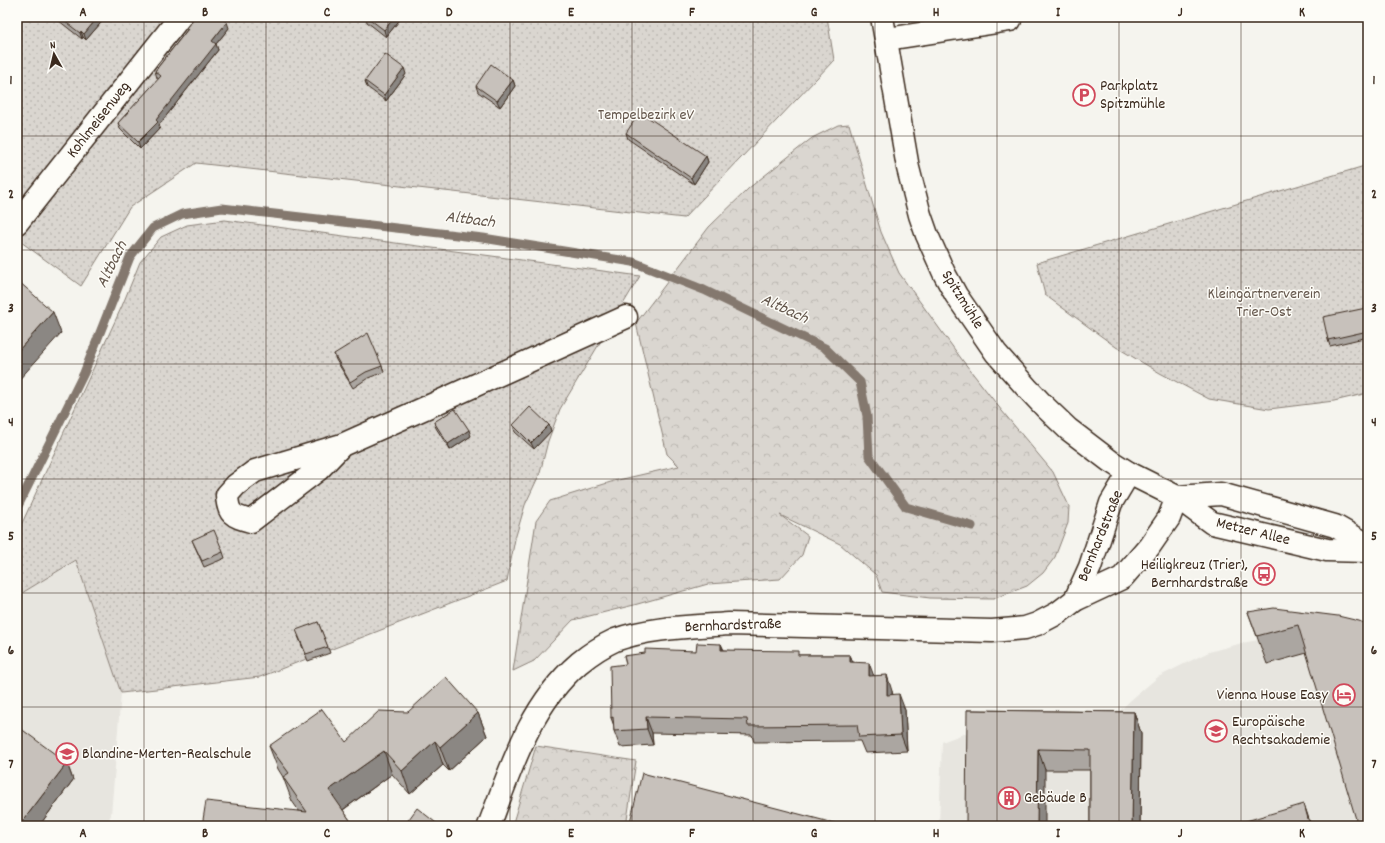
<svg xmlns="http://www.w3.org/2000/svg" width="1385" height="843" font-family="Dekko,sans-serif">
<style>
.built{fill:#e7e5df}
.forest{fill:url(#forest-crowns);stroke:#8a8077}
.garden{fill:url(#garden-dots);stroke:#8a8077}
.lines{fill:none;stroke-linecap:round;stroke-linejoin:round}
.stream{stroke:#84786e;stroke-width:9}
.minor-casing{stroke:#3b2a1e;stroke-width:25}
.minor{stroke:#fdfcf7;stroke-width:22}
.wall{fill:#aba6a1;stroke:#3b2a1e}
.shaded-wall{fill:#8b8783;stroke:#3b2a1e}
.building{fill:#c7c1bb;stroke:#3b2a1e}
.grid{fill:none;stroke:#3b2a1e;stroke-width:1;stroke-opacity:0.55}
.labels{text-anchor:middle;dominant-baseline:central;stroke-width:3;stroke-linejoin:round;paint-order:stroke}
.poi-label{font-size:16px;fill:#3b2a1e;stroke:#fdfcf7;text-anchor:start}
.park-label{font-size:16px;fill:#63554a;stroke:#fdfcf7}
.street-label{font-size:16px;fill:#3b2a1e;stroke:#fdfcf7}
.water-label{font-size:17px;font-style:italic;fill:#65584d;stroke:#fdfcf7}
.neatline{fill:none;stroke:#3b2a1e;stroke-width:1.5}
.grid-label{font-size:13px;text-anchor:middle;font-weight:bold;fill:#3b2a1e}
</style>
<defs>
<pattern id="forest-crowns" width="20" height="18" patternUnits="userSpaceOnUse"><rect width="20" height="18" fill="#dad6d0"/><path d="M2 6a3 3 0 1 1 6 0M12 15a3 3 0 1 1 6 0" fill="none" stroke="#bcb8b2"/></pattern>
<pattern id="garden-dots" width="8" height="8" patternUnits="userSpaceOnUse"><rect width="8" height="8" fill="#dad6d0"/><path d="M2 2h.1M6 6h.1" fill="none" stroke="#bcb8b2" stroke-width="1.8" stroke-linecap="round"/></pattern>
</defs>
<rect width="100%" height="100%" fill="#f5f4ee"/>
<filter id="ink" filterUnits="userSpaceOnUse"><feTurbulence type="fractalNoise" baseFrequency=".025" numOctaves="2"/><feDisplacementMap in="SourceGraphic" scale="8" xChannelSelector="R" yChannelSelector="G"/><feConvolveMatrix kernelMatrix="1 2 1 2 8 2 1 2 1" color-interpolation-filters="sRGB"/></filter>
<g filter="url(#ink)">
<g class="built">
<polygon points="76,560 121,693 111,815 106,826 17,826 17,596"/>
<polygon points="1279,636 1304,638 1360,826 939,826 942,742 974,730 1111,719 1132,699 1158,677 1184,664 1209,652 1242,643"/>
</g>
<g class="forest">
<polygon points="849,124 881,232 899,273 963,361 1002,411 1053,472 1069,506 1068,523 1055,557 1043,573 1027,586 993,599 930,598 882,592 876,575 840,544 780,515 808,536 802,555 780,579 708,584 634,605 573,620 534,661 513,671 536,521 550,501 614,481 679,466 667,454 636,323 709,227 749,188 812,138 838,125"/>
<polygon points="536,746 636,761 626,826 512,826"/>
</g>
<g class="garden">
<polygon points="17,17 827,17 834,60 684,218 196,163 130,207 81,286 17,239"/>
<polygon points="1368,165 1368,393 1334,401 1269,409 1209,399 1160,373 1116,347 1045,295 1037,263"/>
<polygon points="225,220 640,276 560,409 548,441 540,473 525,505 515,539 507,581 260,677 121,693 76,560 17,596 17,534 122,306 140,262 161,237 187,225"/>
</g>
<g class="lines">
<polyline class="stream" points="17,508 84,373 130,257 153,228 182,214 222,208 483,238 633,262 704,290 825,348 860,382 867,416 869,456 906,507 972,526"/>
<g class="minor-casing">
<g id="minor">
<polyline points="882,17 908,168 920,215 927,235 944,273 956,295 996,353 1027,388 1045,407 1068,429 1110,461 1129,473 1177,497 1212,523 1327,550 1368,551"/>
<polyline points="887,39 1010,20"/>
<polyline points="17,223 180,17"/>
<path d="M342,445L319,469L251,521C232,516 228,514 227,495L236,485L255,471L342,445L434,404L626,317"/>
<polyline points="1177,497 1221,494 1335,526 1368,545"/>
<polyline points="1075,600 1090,567 1111,503 1129,473"/>
<path d="M489,826C511,768 530,705 579,663C590,654 602,646 615,640C651,627 692,627 729,624L992,631L1025,628L1037,624L1058,613L1075,600L1122,578L1149,547L1169,518L1177,497"/>
</g>
</g>
<use href="#minor" class="minor"/>
</g>
<g class="wall">
<polygon points="54,17 106,17 86,40 83,37 82,39"/>
<polygon points="366,17 402,17 386,37 367,22"/>
<polygon points="186,28 229,28 216,44 218,50 159,125 160,128 140,149 120,129 118,123 159,79 157,78 155,71 187,30"/>
<polygon points="406,74 386,101 367,87 365,81"/>
<polygon points="513,80 515,86 500,107 478,92 476,86"/>
<polygon points="626,133 706,156 708,162 694,184 628,139"/>
<polygon points="1366,308 1368,313 1368,337 1330,346 1328,340"/>
<polygon points="334,354 382,366 384,372 368,378 353,388 336,360"/>
<polygon points="434,422 471,436 450,450 436,428"/>
<polygon points="513,425 549,425 551,431 534,449 515,432"/>
<polygon points="192,540 223,552 225,558 204,567"/>
<polygon points="1248,612 1368,625 1307,653 1267,664"/>
<polygon points="318,622 330,653 308,661 298,636"/>
<polygon points="721,644 724,650 799,655 850,655 853,662 874,675 892,691 893,695 905,710 907,751 865,753 860,741 754,742 752,735 652,733 653,745 620,747 614,731 614,726 611,718 626,664 696,651"/>
<polygon points="967,710 1134,712 1141,733 1140,826 1090,826 1090,770 1045,770"/>
<polygon points="478,713 487,736 449,771 443,765 410,794 392,774 343,810 354,826 299,811 292,801 283,777 278,769 269,746 346,742"/>
<polygon points="17,732 67,763 73,780 39,826 17,826"/>
</g>
<g class="shaded-wall">
<polygon points="98,17 106,17 86,40 84,34"/>
<polygon points="395,17 402,17 386,37 384,30"/>
<polygon points="227,22 229,28 216,44 218,50 159,125 160,128 140,149 138,142 156,120 212,41"/>
<polygon points="81,31 83,37 82,39 80,33"/>
<polygon points="404,68 406,74 386,101 384,95"/>
<polygon points="513,80 515,86 500,107 497,101"/>
<polygon points="706,156 708,162 694,184 691,178"/>
<polygon points="53,312 61,333 17,382 17,352"/>
<polygon points="549,425 551,431 534,449 531,443"/>
<polygon points="469,430 471,436 450,450 448,444"/>
<polygon points="721,644 727,660 721,650"/>
<polygon points="850,655 856,671 850,662"/>
<polygon points="869,663 875,679 869,676"/>
<polygon points="887,675 892,691 893,711 887,695"/>
<polygon points="899,694 905,710 907,751 901,735"/>
<polygon points="1134,712 1141,733 1140,826 1132,826"/>
<polygon points="478,713 487,736 449,771 440,747"/>
<polygon points="646,717 652,733 653,745 647,729"/>
<polygon points="435,741 443,765 410,794 402,771"/>
<polygon points="1038,749 1045,770 1045,826 1037,826"/>
<polygon points="384,751 392,774 337,814 329,790"/>
<polygon points="67,763 73,780 39,826 24,826 22,822"/>
<polygon points="1304,804 1310,822 1312,826 1310,826"/>
</g>
<g class="building">
<polygon points="59,17 98,17 84,34 81,31 80,33"/>
<polygon points="195,17 220,17 227,22 212,41 216,44 156,120 158,122 138,142 118,123 161,76 155,71 188,29 186,28"/>
<polygon points="367,17 395,17 384,30"/>
<polygon points="385,54 404,68 384,95 365,81"/>
<polygon points="491,64 513,80 497,101 476,86"/>
<polygon points="640,112 706,156 691,178 626,133"/>
<polygon points="17,280 53,312 17,352"/>
<polygon points="1366,308 1368,317 1368,331 1328,340 1323,317"/>
<polygon points="368,333 382,366 366,372 350,382 334,354"/>
<polygon points="530,407 549,425 531,443 513,425"/>
<polygon points="455,409 469,430 448,444 434,422"/>
<polygon points="214,530 223,552 202,561 192,540"/>
<polygon points="1274,608 1338,616 1359,621 1368,625 1368,826 1358,826 1298,625 1257,636 1248,612"/>
<polygon points="318,622 328,647 306,654 296,630"/>
<polygon points="697,643 721,644 721,650 798,651 798,655 850,655 850,662 869,663 869,676 887,675 887,695 899,694 901,735 859,737 857,725 748,726 747,719 646,717 647,729 614,731 613,717 611,718 610,666 626,664 624,656 645,653 645,649 696,651"/>
<polygon points="446,677 478,713 440,747 435,741 402,771 384,751 329,790 354,826 202,826 206,801 307,812 283,777 289,773 269,746 322,709 346,742 379,711 408,712"/>
<polygon points="967,710 1134,712 1132,826 1090,826 1090,750 1038,749 1037,826 966,826"/>
<polygon points="20,728 67,763 22,822 17,818 17,732"/>
<polygon points="642,773 845,826 629,826"/>
<polygon points="1304,804 1310,826 1229,826"/>
<polygon points="417,808 440,826 404,826"/>
</g>
</g>
<path class="grid" d="M144,17V826M266,17V826M388,17V826M510,17V826M632,17V826M753,17V826M875,17V826M997,17V826M1119,17V826M1241,17V826M17,136H1368M17,250H1368M17,364H1368M17,479H1368M17,593H1368M17,707H1368"/>
<defs>
<g id="parking-ring" transform="scale(1.15)"><circle r="9.5" fill="#fdfcf7" stroke="#d1495b" stroke-width="1.5"/><path d="M-3.5-5.5H1a3.5 3.5 0 0 1 0 7H-1V5.5H-3.5ZM-1-3.4V-.6H.8a1.4 1.4 0 0 0 0-2.8Z" fill="#d1495b"/></g>
<g id="bus-ring" transform="scale(1.15)"><circle r="9.5" fill="#fdfcf7" stroke="#d1495b" stroke-width="1.5"/><path d="M-5-6H5V4H4V6H2V4H-2V6H-4V4H-5ZM-3.5-4V0h7V-4ZM-3.5 1.2v1.5H-2V1.2ZM2 1.2v1.5H3.5V1.2Z" fill="#d1495b"/></g>
<g id="hotel-ring" transform="scale(1.15)"><circle r="9.5" fill="#fdfcf7" stroke="#d1495b" stroke-width="1.5"/><path d="M-6-4.5h1.5V1H6V5H4.5V3h-9V5H-6ZM-4 0a1.8 1.8 0 1 1 3.6 0ZM.5 0V-2.5h3Q6-2.5 6 0Z" fill="#d1495b"/></g>
<g id="university-ring" transform="scale(1.15)"><circle r="9.5" fill="#fdfcf7" stroke="#d1495b" stroke-width="1.5"/><path d="M0-5L7-2L0 1L-7-2ZM-4 1L0 2.5L4 1V4Q0 6-4 4Z" fill="#d1495b"/></g>
<g id="school-ring" transform="scale(1.15)"><circle r="9.5" fill="#fdfcf7" stroke="#d1495b" stroke-width="1.5"/><path d="M0-5L7-2L0 1L-7-2ZM-4 1L0 2.5L4 1V4Q0 6-4 4Z" fill="#d1495b"/></g>
<g id="building-ring" transform="scale(1.15)"><circle r="9.5" fill="#fdfcf7" stroke="#d1495b" stroke-width="1.5"/><path d="M-4-6H4V6H1V3H-1V6H-4ZM-2.5-4.3h1.7v1.8h-1.7ZM.8-4.3h1.7v1.8H.8ZM-2.5-1h1.7V.8h-1.7ZM.8-1h1.7V.8H.8Z" fill="#d1495b"/></g>
</defs>
<g fill-rule="evenodd">
<use href="#parking-ring" x="1084" y="95"/>
<use href="#bus-ring" x="1264" y="574"/>
<use href="#hotel-ring" x="1344" y="695"/>
<use href="#university-ring" x="1216" y="731"/>
<use href="#school-ring" x="67" y="754"/>
<use href="#building-ring" x="1009" y="798"/>
</g>
<g class="labels">
<g class="poi-label">
<text x="1100" y="86">Parkplatz<tspan x="1100" dy="18">Spitzmühle</tspan></text>
<text x="1248" y="565" text-anchor="end">Heiligkreuz (Trier),<tspan x="1248" dy="18">Bernhardstraße</tspan></text>
<text x="1328" y="695" text-anchor="end">Vienna House Easy</text>
<text x="1232" y="722">Europäische<tspan x="1232" dy="18">Rechtsakademie</tspan></text>
<text x="82" y="754">Blandine-Merten-Realschule</text>
<text x="1024" y="798">Gebäude B</text>
</g>
<g class="park-label">
<text x="646" y="115">Tempelbezirk eV</text>
<text x="1264" y="294">Kleingärtnerverein<tspan x="1264" dy="18">Trier-Ost</tspan></text>
</g>
<g class="street-label">
<text transform="translate(99 120) rotate(-52)">Kohlmeisenweg</text>
<text transform="translate(962 300) rotate(58)">Spitzmühle</text>
<text transform="translate(1253 532) rotate(14)">Metzer Allee</text>
<text transform="translate(1101 536) rotate(-68)">Bernhardstraße</text>
<text transform="translate(733 626) rotate(-2)">Bernhardstraße</text>
</g>
<g class="water-label">
<text transform="translate(470 221) rotate(7)">Altbach</text>
<text transform="translate(113 265) rotate(-64)">Altbach</text>
<text transform="translate(784 310) rotate(25)">Altbach</text>
</g>
</g>
<rect width="1385" height="843" fill="none" stroke="#fdfcf7" stroke-width="44"/>
<g transform="translate(54 54) rotate(352)" stroke="#fdfcf7" stroke-width="3" paint-order="stroke">
<path d="M0-3L7 15L0 10L-7 15Z" fill="#3b2a1e"/>
<text y="-6" font-size="11" font-weight="bold" text-anchor="middle" fill="#3b2a1e">N</text>
</g>
<rect x="22" y="22" width="1341" height="799" class="neatline"/>
<g class="grid-label">
<text x="83" y="16">A</text>
<text x="205" y="16">B</text>
<text x="327" y="16">C</text>
<text x="449" y="16">D</text>
<text x="571" y="16">E</text>
<text x="692" y="16">F</text>
<text x="814" y="16">G</text>
<text x="936" y="16">H</text>
<text x="1058" y="16">I</text>
<text x="1180" y="16">J</text>
<text x="1302" y="16">K</text>
<text x="11" y="84">1</text>
<text x="1374" y="84">1</text>
<text x="11" y="198">2</text>
<text x="1374" y="198">2</text>
<text x="11" y="312">3</text>
<text x="1374" y="312">3</text>
<text x="11" y="426">4</text>
<text x="1374" y="426">4</text>
<text x="11" y="540">5</text>
<text x="1374" y="540">5</text>
<text x="11" y="654">6</text>
<text x="1374" y="654">6</text>
<text x="11" y="768">7</text>
<text x="1374" y="768">7</text>
<text x="83" y="837">A</text>
<text x="205" y="837">B</text>
<text x="327" y="837">C</text>
<text x="449" y="837">D</text>
<text x="571" y="837">E</text>
<text x="692" y="837">F</text>
<text x="814" y="837">G</text>
<text x="936" y="837">H</text>
<text x="1058" y="837">I</text>
<text x="1180" y="837">J</text>
<text x="1302" y="837">K</text>
</g>
</svg>
